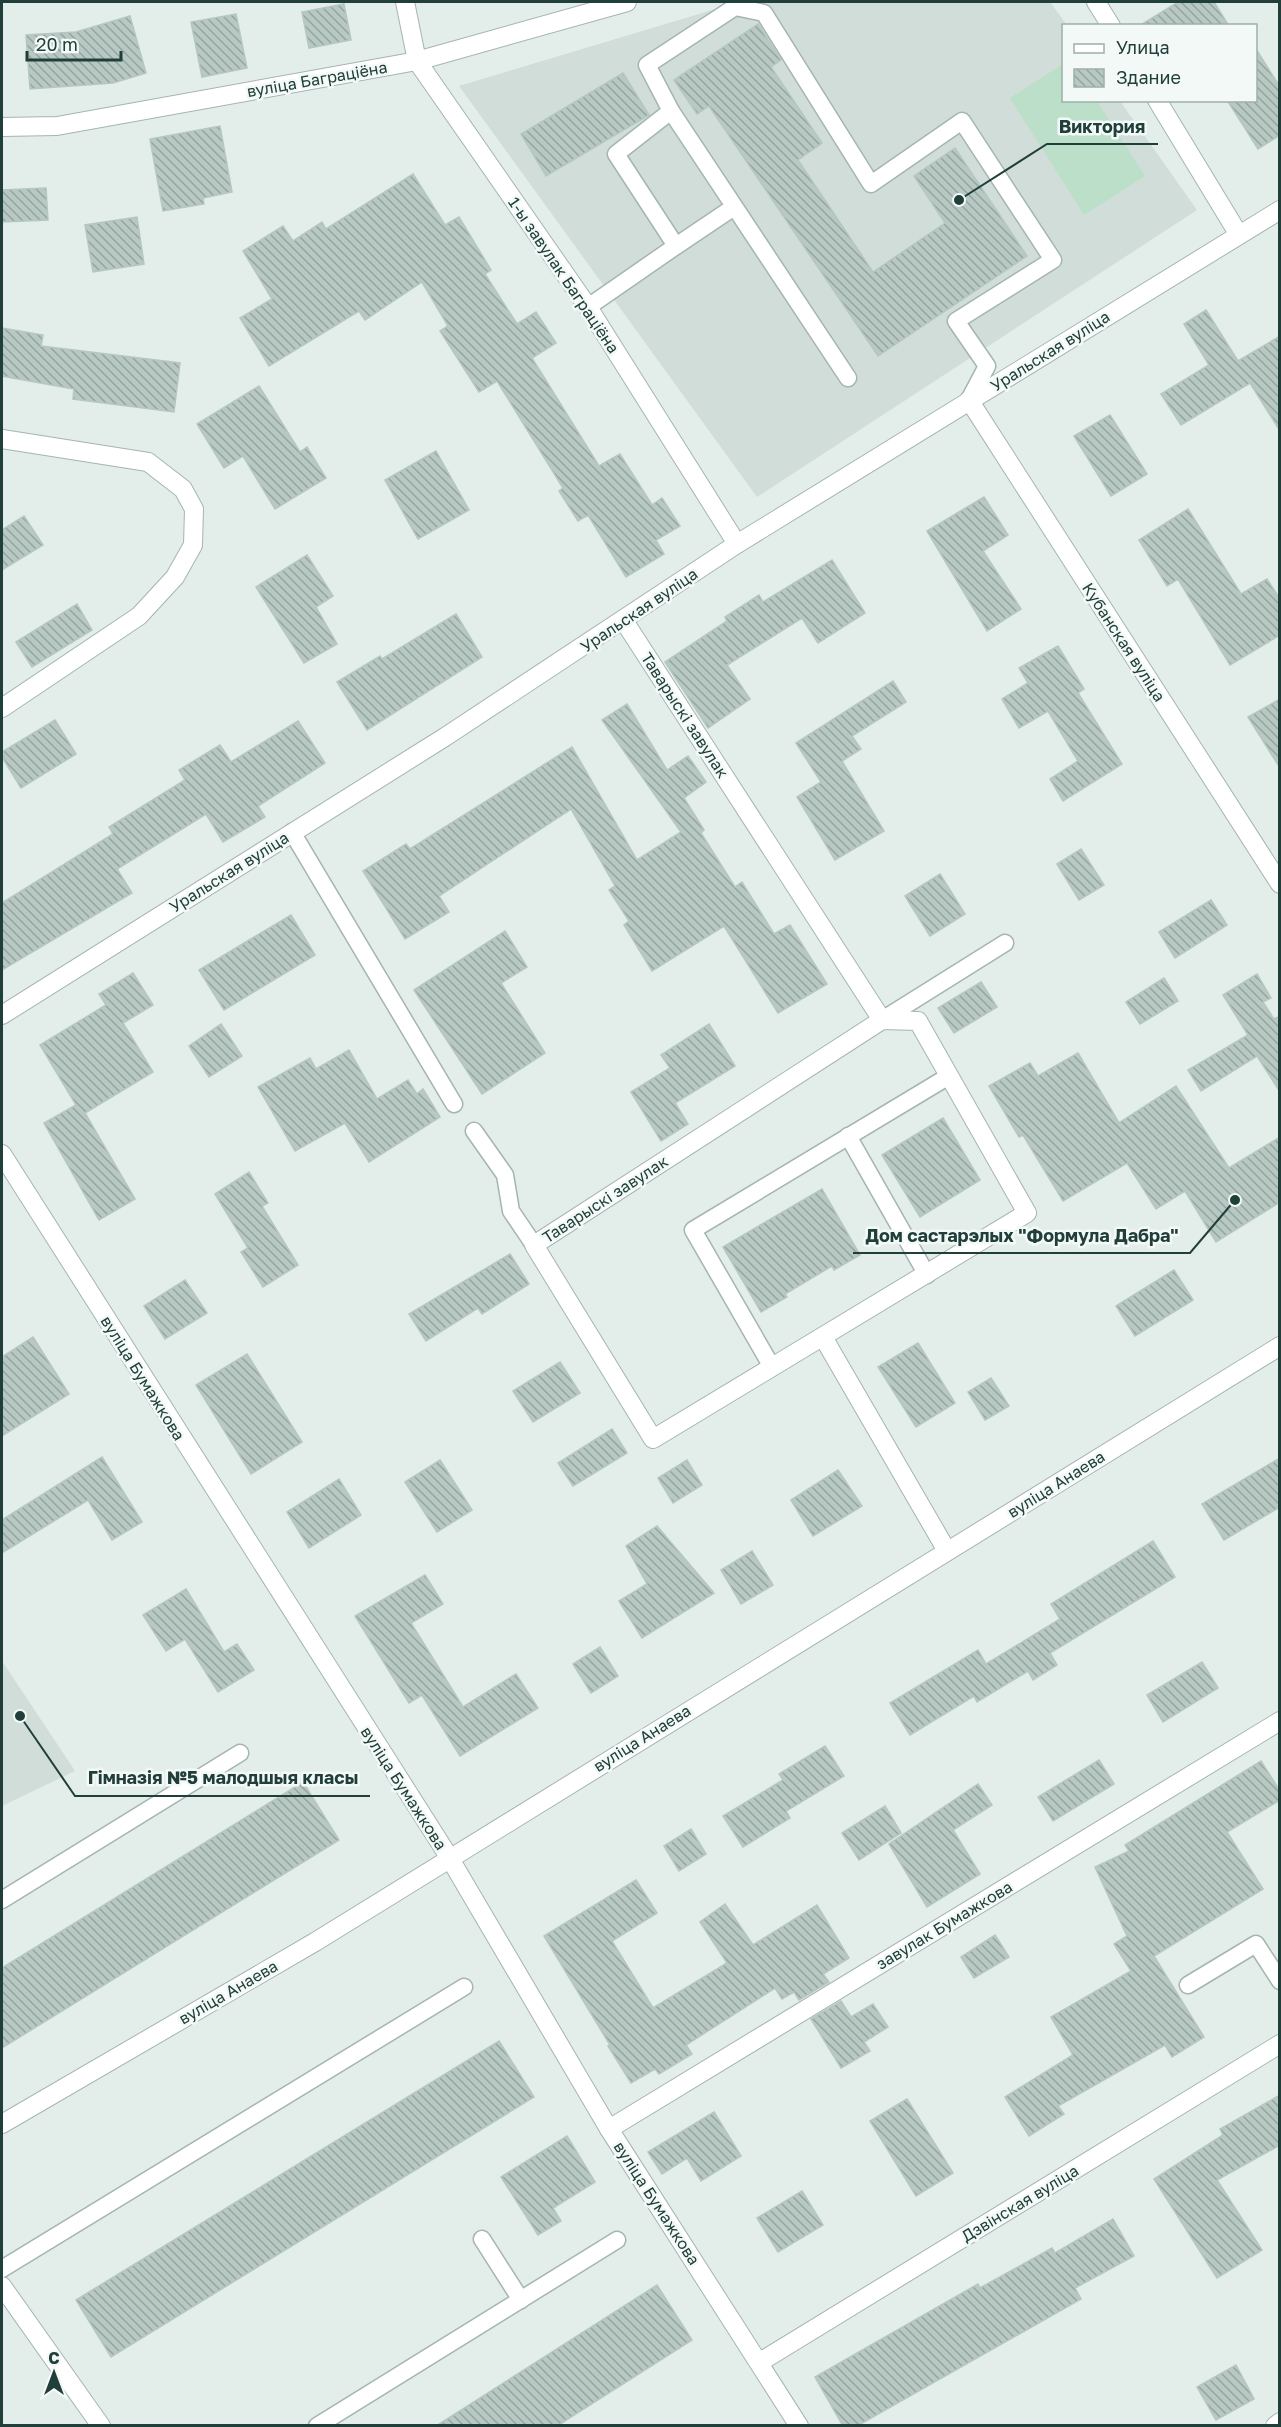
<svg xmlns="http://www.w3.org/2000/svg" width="1281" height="2427" font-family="'Golos Text',sans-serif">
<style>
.built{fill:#d1ddd9}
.grass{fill:#bbdfc8}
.building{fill:url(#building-back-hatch);stroke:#b5c7c1;stroke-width:1.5}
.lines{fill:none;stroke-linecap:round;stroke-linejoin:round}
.service-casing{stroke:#a5b5b1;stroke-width:19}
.minor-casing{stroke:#a5b5b1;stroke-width:20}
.tertiary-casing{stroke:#a5b5b1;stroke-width:20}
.service{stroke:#fff;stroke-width:16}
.minor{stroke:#fff;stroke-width:18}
.tertiary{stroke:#fff;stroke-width:18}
.labels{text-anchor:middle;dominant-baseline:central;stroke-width:5;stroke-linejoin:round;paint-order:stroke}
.street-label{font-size:16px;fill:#213f3a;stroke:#f3f9f7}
.leader{fill:none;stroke:#213f3a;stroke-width:2}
.callout-dot{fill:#213f3a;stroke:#f3f9f7;stroke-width:2}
.callout-label{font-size:18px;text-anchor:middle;font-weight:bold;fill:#213f3a;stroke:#f3f9f7;stroke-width:5;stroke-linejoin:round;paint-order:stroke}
</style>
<defs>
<pattern id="building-back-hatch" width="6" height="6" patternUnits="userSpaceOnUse" patternTransform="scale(1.5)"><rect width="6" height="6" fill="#b8c8c3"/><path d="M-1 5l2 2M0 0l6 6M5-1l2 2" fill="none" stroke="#95a49f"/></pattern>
</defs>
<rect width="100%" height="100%" fill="#e3ede9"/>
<g class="built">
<polygon points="739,2 1050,2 1067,25 1064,26 1064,100 1120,101 1197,210 757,497 459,86"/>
<polygon points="2,1661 75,1771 2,1806"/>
</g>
<polygon class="grass" points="1063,64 1064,100 1097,101 1145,176 1084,215 1010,98"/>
<g class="building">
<polygon points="1178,2 1214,2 1229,26 1139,26"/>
<polygon points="344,4 351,40 309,48 302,12"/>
<polygon points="236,14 247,68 202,77 191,22"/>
<polygon points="130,16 146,73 113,83 30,89 26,35 76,32"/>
<polygon points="758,24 781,60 771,67 822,143 798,160 873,272 945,223 914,176 955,148 1027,256 878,356 709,106 697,114 674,80"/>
<polygon points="1256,49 1280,87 1280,135 1258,149 1227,100 1256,100"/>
<polygon points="623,73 649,115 546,176 521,134"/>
<polygon points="220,126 232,192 203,198 204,204 163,211 150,139"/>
<polygon points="413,174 445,225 459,217 491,270 485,274 517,324 536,312 556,343 532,358 599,466 620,454 652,505 662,498 680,526 656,540 664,554 626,577 588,515 578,521 559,491 563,488 497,381 479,392 440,331 448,326 422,282 365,320 359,311 269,366 240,318 272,299 243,251 283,226 293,241 322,222 326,229"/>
<polygon points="46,188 48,220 2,222 2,190"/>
<polygon points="137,217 144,264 93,272 85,225"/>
<polygon points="1206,310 1238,361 1280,336 1280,431 1250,383 1181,425 1161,394 1209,365 1184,324"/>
<polygon points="2,328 43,335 41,346 180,363 174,412 73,399 74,389 2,376"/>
<polygon points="259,386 300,452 307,447 326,478 275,509 243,456 224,468 197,424"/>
<polygon points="1110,415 1147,474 1111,496 1074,436"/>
<polygon points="436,451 469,510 418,539 385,480"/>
<polygon points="984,497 1008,535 983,551 1021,609 987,631 927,531"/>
<polygon points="1188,509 1241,594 1267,579 1280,599 1280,635 1230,665 1178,579 1167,586 1139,540"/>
<polygon points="24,516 43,545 2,570 2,530"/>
<polygon points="307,555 333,596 316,607 337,644 304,663 256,587"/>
<polygon points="832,560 865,613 818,643 802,618 727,665 750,699 708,728 665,662 727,621 725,617 759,595 763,602"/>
<polygon points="77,604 92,630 32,667 16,642"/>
<polygon points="456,614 482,657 367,730 337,682 380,656 382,659"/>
<polygon points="1058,646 1084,689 1078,693 1122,764 1063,801 1050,779 1078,761 1048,711 1019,728 1002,699 1028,683 1019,668"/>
<polygon points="893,681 906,702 852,736 861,749 842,761 884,831 835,860 797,797 821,782 796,743"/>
<polygon points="1280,699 1280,768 1248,717"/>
<polygon points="627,704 667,770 688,756 706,782 684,798 704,830 701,833 735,887 742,882 774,934 790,925 827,984 778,1013 724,926 652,971 624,925 629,921 609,890 615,886 571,809 439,896 449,912 405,939 363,871 406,844 410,849 572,747 637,860 681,832 602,720"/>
<polygon points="55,720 76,754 21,788 2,757 2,752"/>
<polygon points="298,721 325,763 258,806 265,817 223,842 206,814 117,869 132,893 2,970 2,903 113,834 109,827 185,780 179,770 220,745 231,762"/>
<polygon points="1081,849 1104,885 1079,900 1057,864"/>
<polygon points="940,874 965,914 930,936 905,896"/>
<polygon points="1211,900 1227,925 1175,958 1159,932"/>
<polygon points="291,915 315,955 224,1010 199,970"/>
<polygon points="505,931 527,967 501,983 545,1053 482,1094 414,990"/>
<polygon points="133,973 153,1005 123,1023 153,1072 85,1113 135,1199 99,1220 44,1123 76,1105 40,1045 106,1005 99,994"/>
<polygon points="1257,974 1271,998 1263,1002 1274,1019 1280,1016 1280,1092 1257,1056 1201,1091 1188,1070 1248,1035 1223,995"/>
<polygon points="1164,978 1178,1001 1140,1024 1126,1002"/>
<polygon points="981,982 997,1007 954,1033 938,1008"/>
<polygon points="221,1024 242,1056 209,1077 189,1046"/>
<polygon points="709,1024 735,1066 675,1103 688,1124 661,1141 631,1092 670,1068 661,1055"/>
<polygon points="349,1050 377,1099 408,1080 417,1094 423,1089 440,1117 369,1162 345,1123 295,1151 258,1087 310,1058 316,1069"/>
<polygon points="1078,1053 1119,1123 1176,1086 1229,1168 1280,1137 1280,1202 1216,1242 1185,1191 1156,1209 1127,1163 1063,1201 1023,1135 1019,1137 989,1086 1030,1063 1038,1076"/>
<polygon points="943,1118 980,1180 920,1217 882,1155"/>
<polygon points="249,1172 268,1203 262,1206 298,1265 263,1287 241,1252 248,1248 215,1194"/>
<polygon points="822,1189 860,1255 834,1270 832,1266 785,1294 787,1297 761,1312 723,1247"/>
<polygon points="510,1254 529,1284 482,1314 478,1308 426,1341 409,1314"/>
<polygon points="1174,1270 1193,1300 1135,1336 1116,1306"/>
<polygon points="185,1280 207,1313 165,1339 144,1306"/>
<polygon points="33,1337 69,1394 2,1436 2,1357"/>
<polygon points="918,1343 955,1403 916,1427 878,1367"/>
<polygon points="247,1354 302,1442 251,1474 196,1385"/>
<polygon points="560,1362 580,1393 533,1422 513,1391"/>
<polygon points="991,1378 1009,1406 985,1420 968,1392"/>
<polygon points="612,1429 627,1453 573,1486 558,1463"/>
<polygon points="102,1457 142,1522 112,1540 88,1500 2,1553 2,1520"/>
<polygon points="1280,1458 1280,1507 1224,1540 1202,1504"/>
<polygon points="440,1460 472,1510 437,1532 405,1482"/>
<polygon points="687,1460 702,1485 673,1503 658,1478"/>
<polygon points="838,1470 862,1506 813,1536 791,1500"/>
<polygon points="339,1479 361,1515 309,1548 287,1512"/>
<polygon points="657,1526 714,1593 642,1638 619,1601 647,1584 626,1546"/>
<polygon points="1153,1541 1175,1577 1050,1653 1057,1665 1033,1680 1028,1671 977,1702 974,1696 910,1735 890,1703 978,1650 986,1664 1060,1619 1051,1604"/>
<polygon points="752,1551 773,1585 741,1604 721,1570"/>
<polygon points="425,1575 443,1604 411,1623 463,1707 516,1674 538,1708 460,1756 422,1695 409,1703 355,1616"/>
<polygon points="186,1589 224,1652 237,1644 254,1670 218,1692 185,1639 166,1651 143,1615"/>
<polygon points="600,1647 618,1676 591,1693 573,1664"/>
<polygon points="1202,1662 1218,1688 1163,1722 1147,1695"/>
<polygon points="825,1746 844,1776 786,1811 790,1818 743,1847 723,1816 783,1780 779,1774"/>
<polygon points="1099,1760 1114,1784 1053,1821 1038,1797"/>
<polygon points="1261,1761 1280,1791 1280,1800 1227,1832 1263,1889 1154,1956 1204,2037 1172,2057 1165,2045 1058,2106 1064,2114 1029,2136 1005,2097 1073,2055 1051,2017 1131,1971 1114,1944 1127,1936 1095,1867 1129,1851 1125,1845"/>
<polygon points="303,1782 339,1840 2,2048 2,1968"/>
<polygon points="978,1784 992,1805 953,1830 980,1874 927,1907 889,1844"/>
<polygon points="885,1806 901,1833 859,1860 842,1833"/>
<polygon points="691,1829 706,1854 679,1871 664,1846"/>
<polygon points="636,1880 657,1913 612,1941 653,2008 727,1963 700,1922 725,1904 753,1945 817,1905 849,1958 823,1974 829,1982 799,2000 794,1992 782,1999 775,1988 686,2045 692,2054 659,2074 655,2069 631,2083 608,2046 610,2045 544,1936"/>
<polygon points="995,1935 1009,1957 974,1978 961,1957"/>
<polygon points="841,2001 851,2017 873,2004 888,2027 864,2042 870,2051 841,2068 811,2019"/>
<polygon points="499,2041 534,2097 111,2357 76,2300"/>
<polygon points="1280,2095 1280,2145 1217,2180 1262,2250 1217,2278 1154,2179 1223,2135 1220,2129"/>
<polygon points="907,2099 953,2173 916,2196 870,2121"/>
<polygon points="714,2112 741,2156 701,2181 687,2158 662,2174 648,2152"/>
<polygon points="567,2136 595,2182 553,2208 561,2221 538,2235 501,2177"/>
<polygon points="802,2191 823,2225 778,2252 757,2218"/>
<polygon points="1113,2219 1134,2256 1075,2288 1081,2299 857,2426 843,2426 815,2377 978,2284 980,2288 1052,2248 1055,2253"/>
<polygon points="657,2285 692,2340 557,2426 436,2426"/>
<polygon points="1236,2365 1254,2399 1216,2420 1197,2387"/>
</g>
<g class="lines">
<g class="service-casing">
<g id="service">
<polyline points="671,111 848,378"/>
<polyline points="676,246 734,207"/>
<polyline points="588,307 676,246 616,154 671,111 647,65 735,7 764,13 871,184 962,121 1053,260 956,321 987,366 969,400"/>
<polyline points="292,832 454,1104"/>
<polyline points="882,1020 1005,943"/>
<polyline points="474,1131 505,1175 511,1211 534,1245"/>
<polyline points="848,1136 927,1275"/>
<polyline points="772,1367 693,1230 949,1076"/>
<polyline points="2,1900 240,1753"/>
<polyline points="1188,1985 1256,1944 1280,1981"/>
<polyline points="482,2239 521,2300"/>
<polyline points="2,2269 464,1987"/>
<polyline points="317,2426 617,2240"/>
</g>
</g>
<g class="minor-casing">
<g id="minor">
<polyline points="405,2 417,61 588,307 737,544"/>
<polyline points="1096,2 1111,26"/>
<polyline points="1157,100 1239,235"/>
<polyline points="2,127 57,126 417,61 627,2"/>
<polyline points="969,400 1280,884"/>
<polyline points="2,439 148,462 183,489 194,509 193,545 175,577 139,616 2,708"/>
<polyline points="624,621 882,1020 918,1021 1027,1213 653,1439 534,1245 882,1020"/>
<polyline points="2,1015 445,737 737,544 1280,210"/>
<polyline points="2,1154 449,1857 609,2129 799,2426"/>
<polyline points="823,1337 947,1551"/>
<polyline points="609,2129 1280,1721"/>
<polyline points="2,2286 101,2426"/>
<polyline points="760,2362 1280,2044"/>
<polyline points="1275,2426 1280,2422"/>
</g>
</g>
<g class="tertiary-casing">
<polyline id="tertiary" points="2,2124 315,1942 1280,1346"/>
</g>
<use href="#service" class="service"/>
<use href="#minor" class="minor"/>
<use href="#tertiary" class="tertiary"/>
</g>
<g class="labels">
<g class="street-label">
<text transform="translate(317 79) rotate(-10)">вуліца Баграціёна</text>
<text transform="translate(564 275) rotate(56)">1-ы завулак Баграціёна</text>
<text transform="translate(1050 351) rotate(-32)">Уральская вуліца</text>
<text transform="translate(639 610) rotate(-34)">Уральская вуліца</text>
<text transform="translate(1124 642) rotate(57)">Кубанская вуліца</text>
<text transform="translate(685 715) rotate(57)">Таварыскі завулак</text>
<text transform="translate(229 872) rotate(-32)">Уральская вуліца</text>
<text transform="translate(605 1199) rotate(-33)">Таварыскі завулак</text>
<text transform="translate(143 1378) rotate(58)">вуліца Бумажкова</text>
<text transform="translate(1056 1484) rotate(-32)">вуліца Анаева</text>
<text transform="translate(642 1738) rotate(-32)">вуліца Анаева</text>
<text transform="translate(404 1788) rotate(57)">вуліца Бумажкова</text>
<text transform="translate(944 1925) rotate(-31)">завулак Бумажкова</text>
<text transform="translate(228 1992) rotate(-30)">вуліца Анаева</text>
<text transform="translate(657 2203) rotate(57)">вуліца Бумажкова</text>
<text transform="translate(1020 2203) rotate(-31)">Дзвінская вуліца</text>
</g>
</g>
<path class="leader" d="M959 200L1047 144H1158M1235 1200L1190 1253H853M20 1716L75 1796H370"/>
<g class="callout-dot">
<circle cx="959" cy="200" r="6"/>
<circle cx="1235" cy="1200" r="6"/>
<circle cx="20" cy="1716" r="6"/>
</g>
<g class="callout-label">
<text x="1102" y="133">Виктория</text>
<text x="1022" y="1242">Дом састарэлых "Формула Дабра"</text>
<text x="223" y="1784">Гімназія №5 малодшыя класы</text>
</g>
<rect width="1281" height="2427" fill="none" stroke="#213f3a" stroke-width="6"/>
<rect x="1062" y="24" width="195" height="78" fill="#f3f9f7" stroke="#9fafab" stroke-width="1.5"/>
<rect x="1074" y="44" width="30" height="9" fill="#ffffff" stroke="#9fafab" stroke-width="1.5"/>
<text x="1116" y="54" font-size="18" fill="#213f3a">Улица</text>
<rect x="1074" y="69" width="30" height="18" fill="url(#building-back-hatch)" stroke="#9fafab" stroke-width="1.5"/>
<text x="1116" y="84" font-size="18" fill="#213f3a">Здание</text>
<g transform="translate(54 2373)" stroke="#f3f9f7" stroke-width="4.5" paint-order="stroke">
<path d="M0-4.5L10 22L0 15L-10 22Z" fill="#213f3a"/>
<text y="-9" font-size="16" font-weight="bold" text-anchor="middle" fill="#213f3a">С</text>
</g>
<path d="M27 51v9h94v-9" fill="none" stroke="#213f3a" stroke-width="3"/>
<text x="36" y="51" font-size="18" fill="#213f3a" stroke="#f3f9f7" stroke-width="4.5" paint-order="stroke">20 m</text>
</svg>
